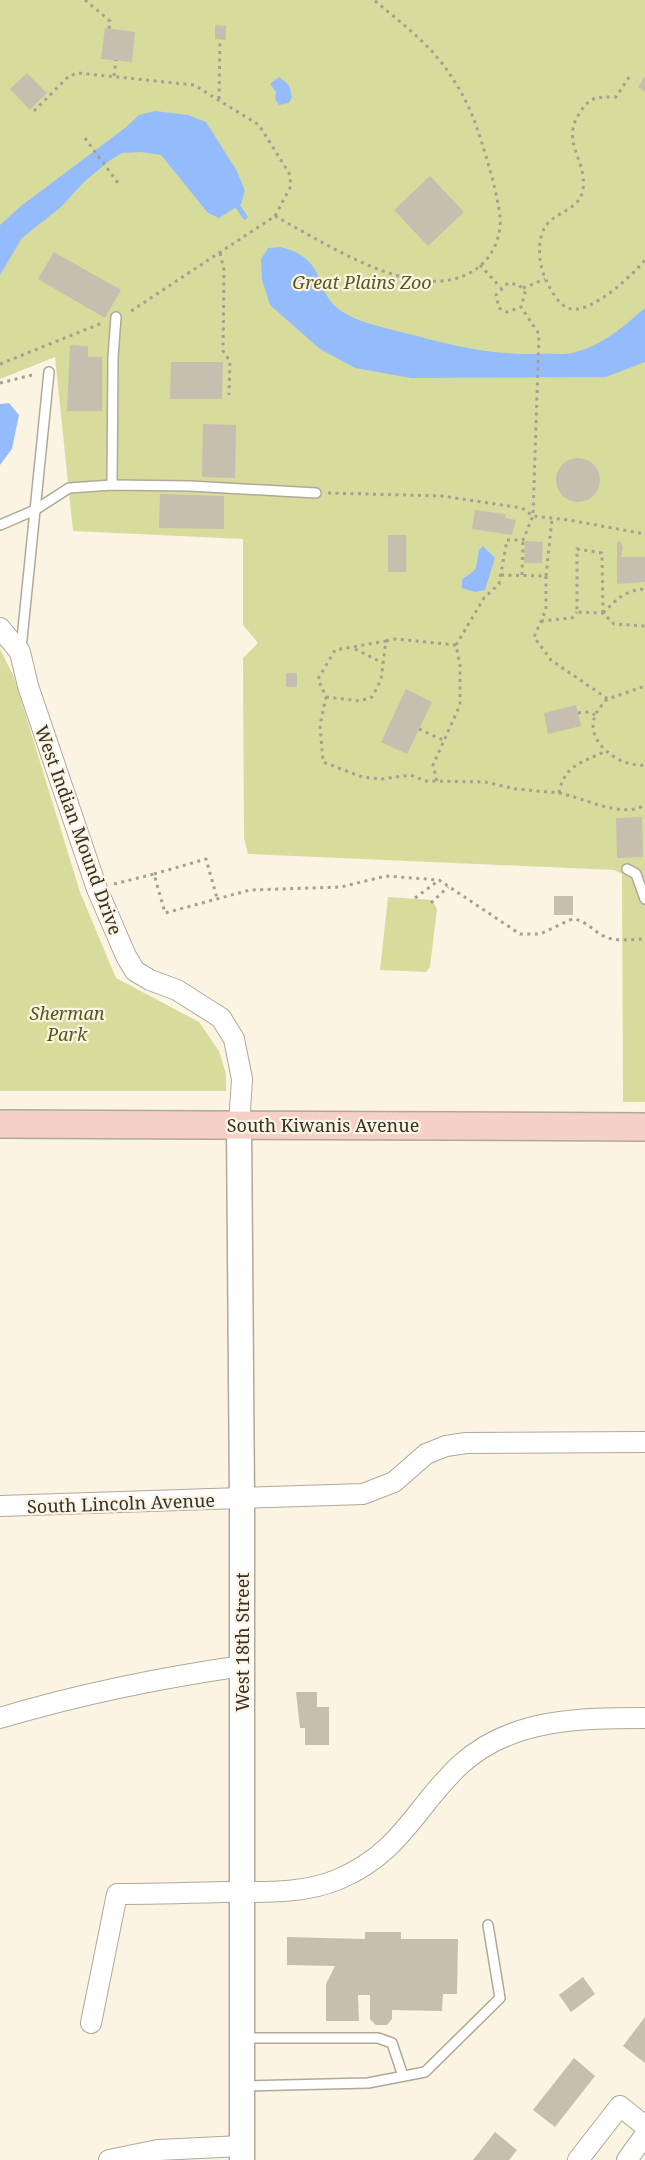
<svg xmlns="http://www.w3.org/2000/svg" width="645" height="2160" font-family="'Noto Serif',serif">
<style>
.green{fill:#d7dc9c}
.water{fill:#94bcfd}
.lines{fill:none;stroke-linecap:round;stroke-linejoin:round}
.stream{stroke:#94bcfd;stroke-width:5}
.building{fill:#c6beae}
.service-casing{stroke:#b0a998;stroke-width:12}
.minor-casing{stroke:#b0a998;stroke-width:22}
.tertiary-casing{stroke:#b0a998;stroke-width:27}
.secondary-casing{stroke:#b0a998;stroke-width:30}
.path{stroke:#a6a093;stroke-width:3;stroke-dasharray:3 4.5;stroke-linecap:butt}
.service{stroke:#fff;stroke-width:9}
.minor{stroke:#fff;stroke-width:20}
.tertiary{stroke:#fff;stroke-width:24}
.secondary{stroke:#f4d0c6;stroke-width:27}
.labels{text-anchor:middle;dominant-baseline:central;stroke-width:4.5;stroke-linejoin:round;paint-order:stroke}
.park-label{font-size:18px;font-style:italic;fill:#56591f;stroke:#fcf4e2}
.street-label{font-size:18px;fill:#34312a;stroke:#fcf4e2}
</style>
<rect width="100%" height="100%" fill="#fcf4e2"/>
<g class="green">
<polygon points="0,0 645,0 645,1102 623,1102 622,874 614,870 248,854 244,838 243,658 258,643 243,625 243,539 73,531 55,357 0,379"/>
<polygon points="0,649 14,677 80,892 116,978 199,1022 219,1051 226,1074 226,1091 0,1091"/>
<polygon points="388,897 432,900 437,909 430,967 426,972 380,970"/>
</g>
<g class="water">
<polygon points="279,77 289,85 292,97 289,103 279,105 275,99 276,92 270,84"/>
<polygon points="155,111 188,115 206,122 237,171 245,191 241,204 219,218 208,213 161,155 141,152 122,153 109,161 84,182 61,207 22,238 0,275 0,225 21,206 125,128 139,115"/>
<path d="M281,247C329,259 312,291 341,311C358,322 381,327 401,332C452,345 486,355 540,354C550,353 562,355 572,353C602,346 623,327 645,308V362L606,377L411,378L355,368L320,349L270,305L262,280L261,259L268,248Z"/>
<polygon points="9,403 19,415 12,449 0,465 0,404"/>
<path d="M483,546L495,558L485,590L475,592L462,588V579C481,568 475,567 479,550Z"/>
</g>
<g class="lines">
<polyline class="stream" points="235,202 245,217"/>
</g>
<g class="building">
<polygon points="215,25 226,26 226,40 215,39"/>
<polygon points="105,28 135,32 132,62 101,59"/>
<polygon points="27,73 47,93 30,110 10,89"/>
<polygon points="645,76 645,92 638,87"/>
<polygon points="430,176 464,212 428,246 394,210"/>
<polygon points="54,252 121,290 105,318 38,279"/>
<polygon points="70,345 88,346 88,357 102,357 102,411 67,411"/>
<polygon points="171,362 223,362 222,399 170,399"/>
<polygon points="203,424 236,425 235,478 202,477"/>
<circle cx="578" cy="480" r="22"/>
<polygon points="160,494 224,496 224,529 159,528"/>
<polygon points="475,510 505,514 506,518 516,520 512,535 472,529"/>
<rect x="388" y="535" width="18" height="37"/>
<polygon points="525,541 543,542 542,563 524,563"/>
<polygon points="617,542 621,542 623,547 621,557 645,557 645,582 617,584"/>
<rect x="286" y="673" width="11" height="14"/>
<polygon points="406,689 432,702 407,754 381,742"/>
<polygon points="576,705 581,726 548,734 544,713"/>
<polygon points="642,817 643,857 617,858 616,818"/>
<rect x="554" y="896" width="19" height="19"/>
<polygon points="296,1692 317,1692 317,1707 329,1707 329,1745 305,1745 305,1728 300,1728"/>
<polygon points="365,1932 401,1932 401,1939 458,1939 457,1994 443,1994 442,2011 392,2010 392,2019 387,2025 376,2025 370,2019 370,1995 358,1995 359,2021 326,2021 326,1984 335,1966 287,1965 287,1937 365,1939"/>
<polygon points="583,1977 595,1994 571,2012 559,1995"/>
<polygon points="645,2017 645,2063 623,2046"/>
<polygon points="574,2058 595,2076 555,2127 533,2110"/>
<polygon points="495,2132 517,2150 509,2160 473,2160"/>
</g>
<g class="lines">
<g class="service-casing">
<g id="service">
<polyline points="112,485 113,357 116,317"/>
<polyline points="0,525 35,510 69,488 112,485 190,486 316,493"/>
<polyline points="21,649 49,372"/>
<polyline points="627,869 636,874 645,899"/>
<polyline points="244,2038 378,2038 392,2043 403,2076"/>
<polyline points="244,2086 368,2083 425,2072 500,1998 488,1925"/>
</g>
</g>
<g class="minor-casing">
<g id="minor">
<polyline points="0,628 20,652 28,686 97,889 126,956 135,971 150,980 177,990 221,1018 234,1039 242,1079 239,1125"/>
<polyline points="0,1506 363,1494 394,1482 426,1454 446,1446 466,1443 645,1442"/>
<path d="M0,1718C80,1694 159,1678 242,1666"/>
<path d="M91,2023L117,1894C154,1894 190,1893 227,1892C264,1892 304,1894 339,1879C402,1852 415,1807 460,1765C511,1718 581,1718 645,1718"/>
<polyline points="109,2160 158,2150 242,2146"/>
<polyline points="578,2160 620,2106 645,2126"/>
<polyline points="627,2160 645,2135"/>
</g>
</g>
<g class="tertiary-casing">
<polyline id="tertiary" points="239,1125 242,1499 242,2160"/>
</g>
<g class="secondary-casing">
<polyline id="secondary" points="0,1124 645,1127"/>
</g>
<g class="path">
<polyline points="85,0 110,21 109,29"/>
<polyline points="114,76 116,60"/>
<path d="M629,77L616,97C599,97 590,96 581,111C559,142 587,158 583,189C580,213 548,211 542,234C537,249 540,269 547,282C552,292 559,306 571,309C592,313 633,275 645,260"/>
<polyline points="219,99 220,40"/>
<polyline points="34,111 69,76 78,73 194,85 259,125 289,173 291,186 275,216 128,313"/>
<polyline points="85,138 118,183"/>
<path d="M275,216C319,240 374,276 425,281C462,284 495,267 500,227C503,207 481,138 473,117C467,102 458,86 449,73C430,44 400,22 374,0"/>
<polyline points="220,253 224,270 223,351 230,361 229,395"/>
<polyline points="480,265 501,288"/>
<polyline points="523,288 545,279"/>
<polyline points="0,364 102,323"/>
<polyline points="0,383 36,374"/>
<polyline points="328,493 442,496 522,508 533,516 569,520 645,534"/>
<polyline points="501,575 546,576 552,519"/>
<polyline points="522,575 523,540"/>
<polyline points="546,576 546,610 534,637 551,660 608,699 645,686"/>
<polyline points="603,613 602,553 577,549 577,612 603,613 614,624 645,626"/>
<path d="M603,613C616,600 625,590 645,589"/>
<polyline points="541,621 572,618 577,612"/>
<polyline points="386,641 395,639 456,645 460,665 460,705 433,765 437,781"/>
<polyline points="456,645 484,598 499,584 507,540 523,540 533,516 539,334 521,307 507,312 499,308 496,295 508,283 519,285 525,293 521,307"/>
<polyline points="355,649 383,663"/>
<path d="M326,697L360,701L372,697L381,680L386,641L335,650L318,679L326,697L320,725L323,762L362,777L382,779L410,775L426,781L485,782L516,789L559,793C564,765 583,762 606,751"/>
<path d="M607,699C602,705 596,711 594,719C587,745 623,768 645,765"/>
<polyline points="578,713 589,712 595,715"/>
<polyline points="419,729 445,741"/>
<path d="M559,793C585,798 622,819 645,805"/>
<polyline points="154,874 206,859 217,898"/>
<path d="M114,884L154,874L165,913L250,890L341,887L386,876L439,880L520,934H540L572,919C587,920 593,932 606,937C617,942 633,939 645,939"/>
<polyline points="415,898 438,881"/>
<polyline points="431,903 448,887"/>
</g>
<use href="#service" class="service"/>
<use href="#minor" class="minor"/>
<use href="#tertiary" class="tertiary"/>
<use href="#secondary" class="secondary"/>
</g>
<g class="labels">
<g class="park-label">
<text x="362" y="282">Great Plains Zoo</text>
<text x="67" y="1013">Sherman<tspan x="67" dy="21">Park</tspan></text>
</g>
<g class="street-label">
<text transform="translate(79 830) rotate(70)">West Indian Mound Drive</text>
<text x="323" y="1125">South Kiwanis Avenue</text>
<text transform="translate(121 1503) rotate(-2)">South Lincoln Avenue</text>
<text transform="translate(242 1642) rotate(-90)">West 18th Street</text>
</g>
</g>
</svg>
